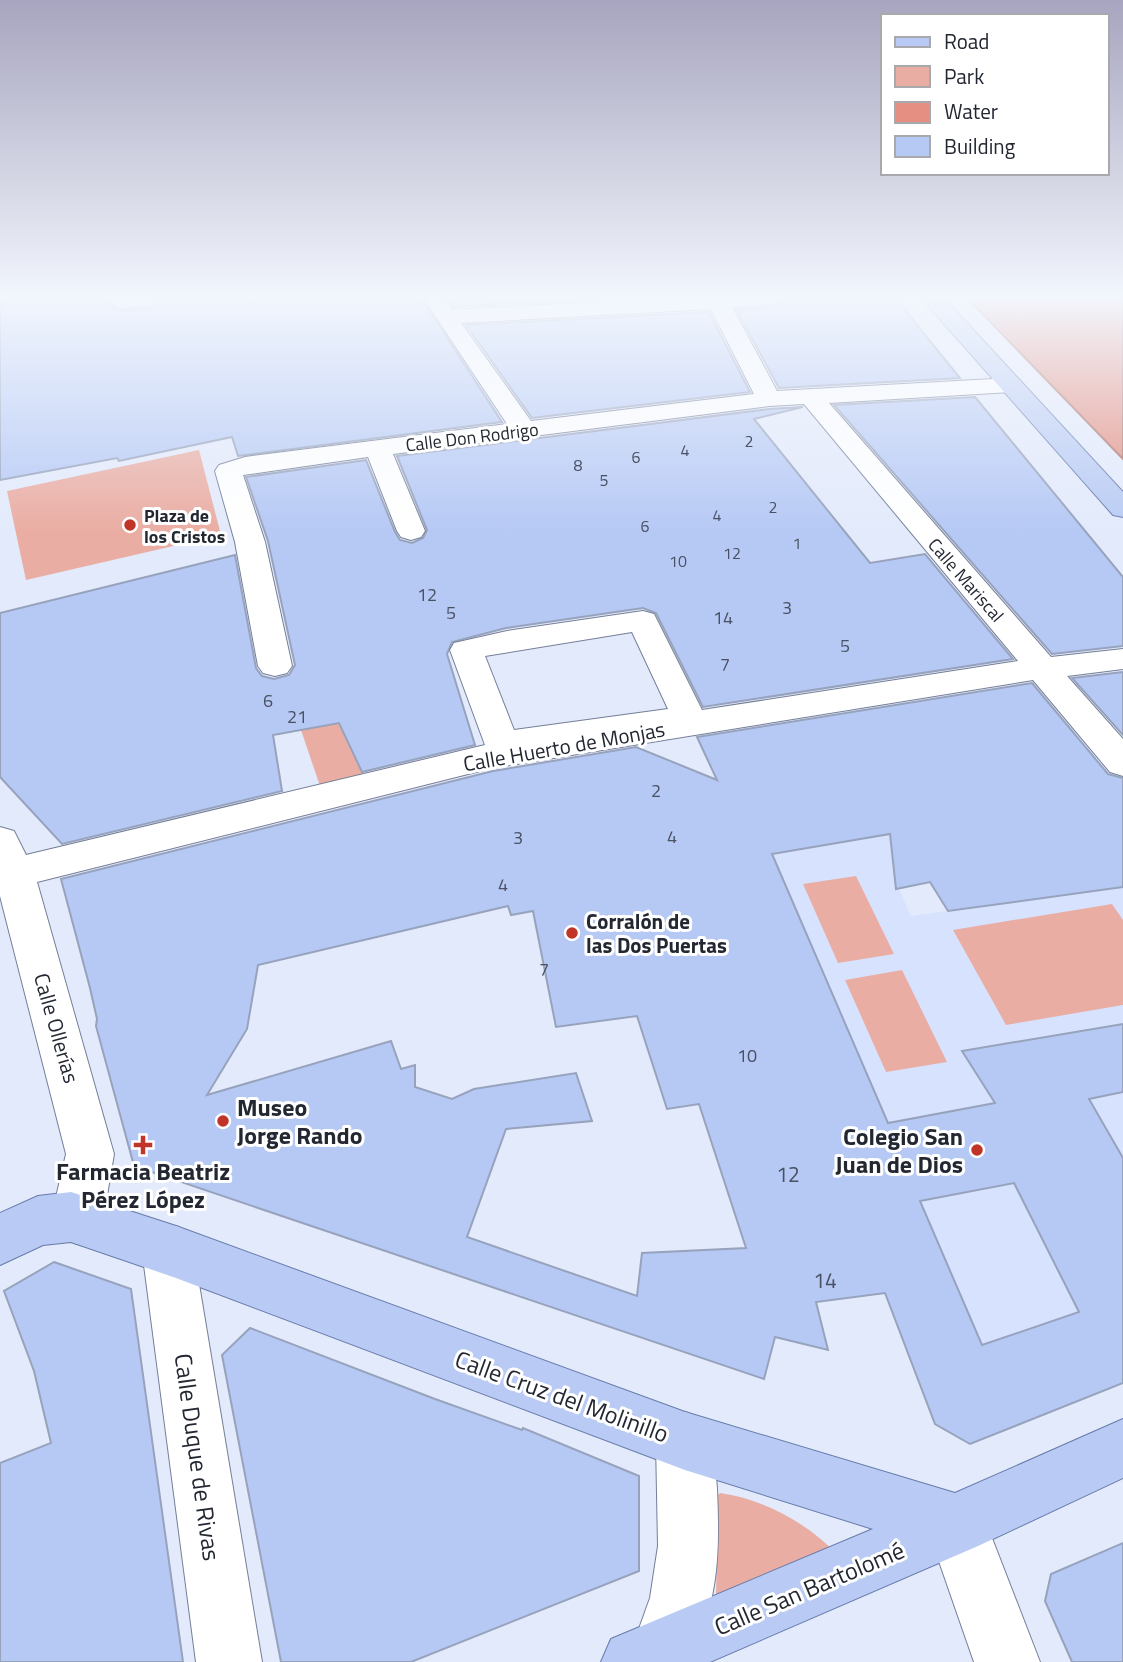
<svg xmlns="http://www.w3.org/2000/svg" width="1123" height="1662" font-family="'Titillium Web',sans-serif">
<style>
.built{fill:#d7e3fe}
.green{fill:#eaada3}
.water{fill:#e58f82;stroke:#ab706a;stroke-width:2}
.building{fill:#b6c9f5;stroke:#97a2bc;stroke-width:2;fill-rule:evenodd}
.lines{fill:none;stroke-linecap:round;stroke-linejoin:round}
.minor-casing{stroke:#747f98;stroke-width:2}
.major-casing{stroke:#677bab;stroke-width:2}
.minor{fill:#fff;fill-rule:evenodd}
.major{fill:#b9cbf4;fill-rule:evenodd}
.poi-dot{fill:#c13428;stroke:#fff;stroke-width:2.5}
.labels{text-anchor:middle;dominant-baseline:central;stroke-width:6;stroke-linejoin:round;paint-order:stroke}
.far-number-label{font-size:16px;fill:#485062}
.far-street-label{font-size:18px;fill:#232731;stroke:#fff}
.far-poi-label{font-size:18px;font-weight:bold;fill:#232731;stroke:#fff;text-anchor:start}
.number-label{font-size:18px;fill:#485062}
.street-label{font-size:21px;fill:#232731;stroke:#fff}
.poi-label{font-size:21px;font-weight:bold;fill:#232731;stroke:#fff;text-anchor:start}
.near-number-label{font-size:21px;fill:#485062}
.near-poi-label{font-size:24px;font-weight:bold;fill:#232731;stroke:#fff;text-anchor:start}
.near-street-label{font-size:24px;fill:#232731;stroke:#fff}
</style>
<rect width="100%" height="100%" fill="#e3eafb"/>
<polygon class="built" points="893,811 896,883 911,916 1123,887 1123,1383 970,1444 935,1424 715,843"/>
<g class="green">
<polygon points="199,450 221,535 26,580 7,491"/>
<polygon points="343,722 364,777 321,789 301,730"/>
<polygon points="856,876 894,954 838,963 803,884"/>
<polygon points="1112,904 1123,920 1123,1005 1006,1025 953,930"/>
<polygon points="902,970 947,1062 886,1072 845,980"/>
<path d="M720,1493C763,1499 807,1523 837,1554L716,1600L717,1531L714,1499Z"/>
</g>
<polygon class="water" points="968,299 1123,299 1123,459"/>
<g class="building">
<polygon points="0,299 110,299 114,308 124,311 155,307 160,299 422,299 502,422 238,456 232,437 119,461 117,458 0,480"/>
<polygon points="447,299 600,299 453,307"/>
<polygon points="781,299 896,299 960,378 779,388 736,309 776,307"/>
<polygon points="709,312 750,392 532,418 466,325"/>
<polygon points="975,397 1123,577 1123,646 1052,654 834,405"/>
<polygon points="803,407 754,419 870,563 925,554 1013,659 703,707 656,613 643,608 506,628 452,642 447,654 475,745 362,772 339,723 273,735 282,791 62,844 0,777 0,613 235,555 256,668 262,676 274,679 289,675 295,665 268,541 246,477 366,460 395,532 400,540 412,543 423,538 427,530 397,456 769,409"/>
<polygon points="1123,672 1123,735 1072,678"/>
<path d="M1032,683L1108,774L1123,778V887L948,911L930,882L896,889L890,834L772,854L888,1123L995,1103L962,1051L1123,1024V1092L1089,1099L1123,1158V1383L970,1444L935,1424L885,1293L816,1302L828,1350L775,1337L764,1379L134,1166L96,1026L97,1019L90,988L61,879L493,771L636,747L717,780L697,737ZM508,906L511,915L533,911L556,1027L637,1016L667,1109L699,1104L746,1248L642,1253L637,1296L467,1237L506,1129L592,1121L576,1073L474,1089L452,1099L415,1087V1065L401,1069L391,1041L207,1095L247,1029L258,965ZM1014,1183L1079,1312L982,1345L920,1201Z"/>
<polygon points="54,1262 131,1289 183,1662 0,1662 0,1463 51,1443 34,1371 4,1291"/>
<polygon points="250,1328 435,1399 522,1430 523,1428 639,1476 639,1571 411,1662 281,1662 222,1355"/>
<polygon points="1123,1543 1123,1662 1072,1662 1045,1601 1051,1574"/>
</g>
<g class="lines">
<g class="minor-casing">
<g id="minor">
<polygon points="112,299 158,299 155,304 124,308 116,307"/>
<path d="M424,299H444L452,310L650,299H779L776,304L732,307L777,391L1011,378L1020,380L1023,385L1020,390L1011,392L829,403L1051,657L1123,649V669L1067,676L1123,739V776L1110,772L1033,680L492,768L37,882L114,1154L103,1219L95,1236L77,1244L59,1236L51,1219L66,1154L0,896V827L14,831L26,855L485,745L450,650L454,643L507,631L643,611L654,614L702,710L1018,661L804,404L769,406L393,454L425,531L421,537L411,540L401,537L397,531L368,457L243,475L265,542L292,666L287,673L275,676L263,673L258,666L235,542L215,471L219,465L245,457L507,424ZM711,309L754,394L531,421L461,323ZM632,632L668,709L514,730L485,656Z"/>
<polygon points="176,1226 194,1234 202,1252 196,1266 262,1662 196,1662 144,1265 158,1234"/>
<path d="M685,1412L706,1420C715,1443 715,1464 717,1489C720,1558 718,1597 691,1662H635L631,1651L650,1598L658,1546L656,1441L664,1420Z"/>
<polygon points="956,1494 978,1502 1040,1662 974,1662 926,1524 934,1502"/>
</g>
</g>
<g class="major-casing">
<g id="major">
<polygon points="922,299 945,299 1123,492 1123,517 1113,515"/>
<polygon points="71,1192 176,1226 685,1412 955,1493 1123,1419 1123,1478 978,1546 710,1662 601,1662 611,1639 873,1529 685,1470 176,1278 71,1242 43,1245 0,1265 0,1213 38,1196"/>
</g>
</g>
<use href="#minor" class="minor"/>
<use href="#major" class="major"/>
</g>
<linearGradient id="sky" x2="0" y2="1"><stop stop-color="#a7a5bf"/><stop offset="0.56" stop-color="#f2f6fd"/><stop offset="1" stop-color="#f2f6fd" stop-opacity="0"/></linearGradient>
<rect width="1123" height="532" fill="url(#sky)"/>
<g class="poi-dot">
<circle cx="130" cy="525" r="7"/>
<circle cx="572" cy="933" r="7"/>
<circle cx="223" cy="1121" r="7"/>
<path d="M139.5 1134.5h7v7h7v7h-7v7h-7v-7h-7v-7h7z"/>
<circle cx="977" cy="1150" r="7"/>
</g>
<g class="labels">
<g class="far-number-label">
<text x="749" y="441">2</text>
<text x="685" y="450">4</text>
<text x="636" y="457">6</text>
<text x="578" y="465">8</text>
<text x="604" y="480">5</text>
<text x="773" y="507">2</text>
<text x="717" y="515">4</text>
<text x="645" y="526">6</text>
<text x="797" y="543">1</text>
<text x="732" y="553">12</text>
<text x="678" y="561">10</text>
</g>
<g class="far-street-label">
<text transform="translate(472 437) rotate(-7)">Calle Don Rodrigo</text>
<text transform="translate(966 580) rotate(49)">Calle Mariscal</text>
</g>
<g class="far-poi-label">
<text x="144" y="515">Plaza de<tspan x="144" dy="21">los Cristos</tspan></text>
</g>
<g class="number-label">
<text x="427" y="594">12</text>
<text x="787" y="607">3</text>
<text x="451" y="612">5</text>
<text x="723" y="617">14</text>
<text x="845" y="645">5</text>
<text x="725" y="664">7</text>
<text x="268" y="700">6</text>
<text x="297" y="716">21</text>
<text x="656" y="790">2</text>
<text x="672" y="836">4</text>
<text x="518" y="837">3</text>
<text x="503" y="884">4</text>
<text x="544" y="969">7</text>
<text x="747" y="1055">10</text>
</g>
<g class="street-label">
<text transform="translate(564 746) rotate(-10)">Calle Huerto de Monjas</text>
<text transform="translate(57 1028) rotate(74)">Calle Ollerías</text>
</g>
<g class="poi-label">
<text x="586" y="921">Corralón de<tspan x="586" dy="24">las Dos Puertas</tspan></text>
</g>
<g class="near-number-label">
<text x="788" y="1174">12</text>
<text x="825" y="1280">14</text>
</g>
<g class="near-poi-label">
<text x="237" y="1107">Museo<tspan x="237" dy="28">Jorge Rando</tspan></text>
<text x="963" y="1136" text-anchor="end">Colegio San<tspan x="963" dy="28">Juan de Dios</tspan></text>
<text x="143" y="1171" text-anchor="middle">Farmacia Beatriz<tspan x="143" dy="28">Pérez López</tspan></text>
</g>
<g class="near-street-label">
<text transform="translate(562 1396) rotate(20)">Calle Cruz del Molinillo</text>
<text transform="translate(198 1457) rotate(82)">Calle Duque de Rivas</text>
<text transform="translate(809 1588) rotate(-23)">Calle San Bartolomé</text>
</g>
</g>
<rect x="881" y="14" width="228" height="161" fill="#ffffff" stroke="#a7a9ad" stroke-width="2"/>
<rect x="895" y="37" width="35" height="10" fill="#b9cbf4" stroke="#a7a9ad" stroke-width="2"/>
<text x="944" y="49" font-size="21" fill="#232731">Road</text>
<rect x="895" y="66" width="35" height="21" fill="#eaada3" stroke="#a7a9ad" stroke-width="2"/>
<text x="944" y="84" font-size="21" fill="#232731">Park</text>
<rect x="895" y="102" width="35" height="21" fill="#e58f82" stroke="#a7a9ad" stroke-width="2"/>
<text x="944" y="119" font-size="21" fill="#232731">Water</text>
<rect x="895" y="136" width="35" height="21" fill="#b6c9f5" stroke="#a7a9ad" stroke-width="2"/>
<text x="944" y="154" font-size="21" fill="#232731">Building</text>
</svg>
